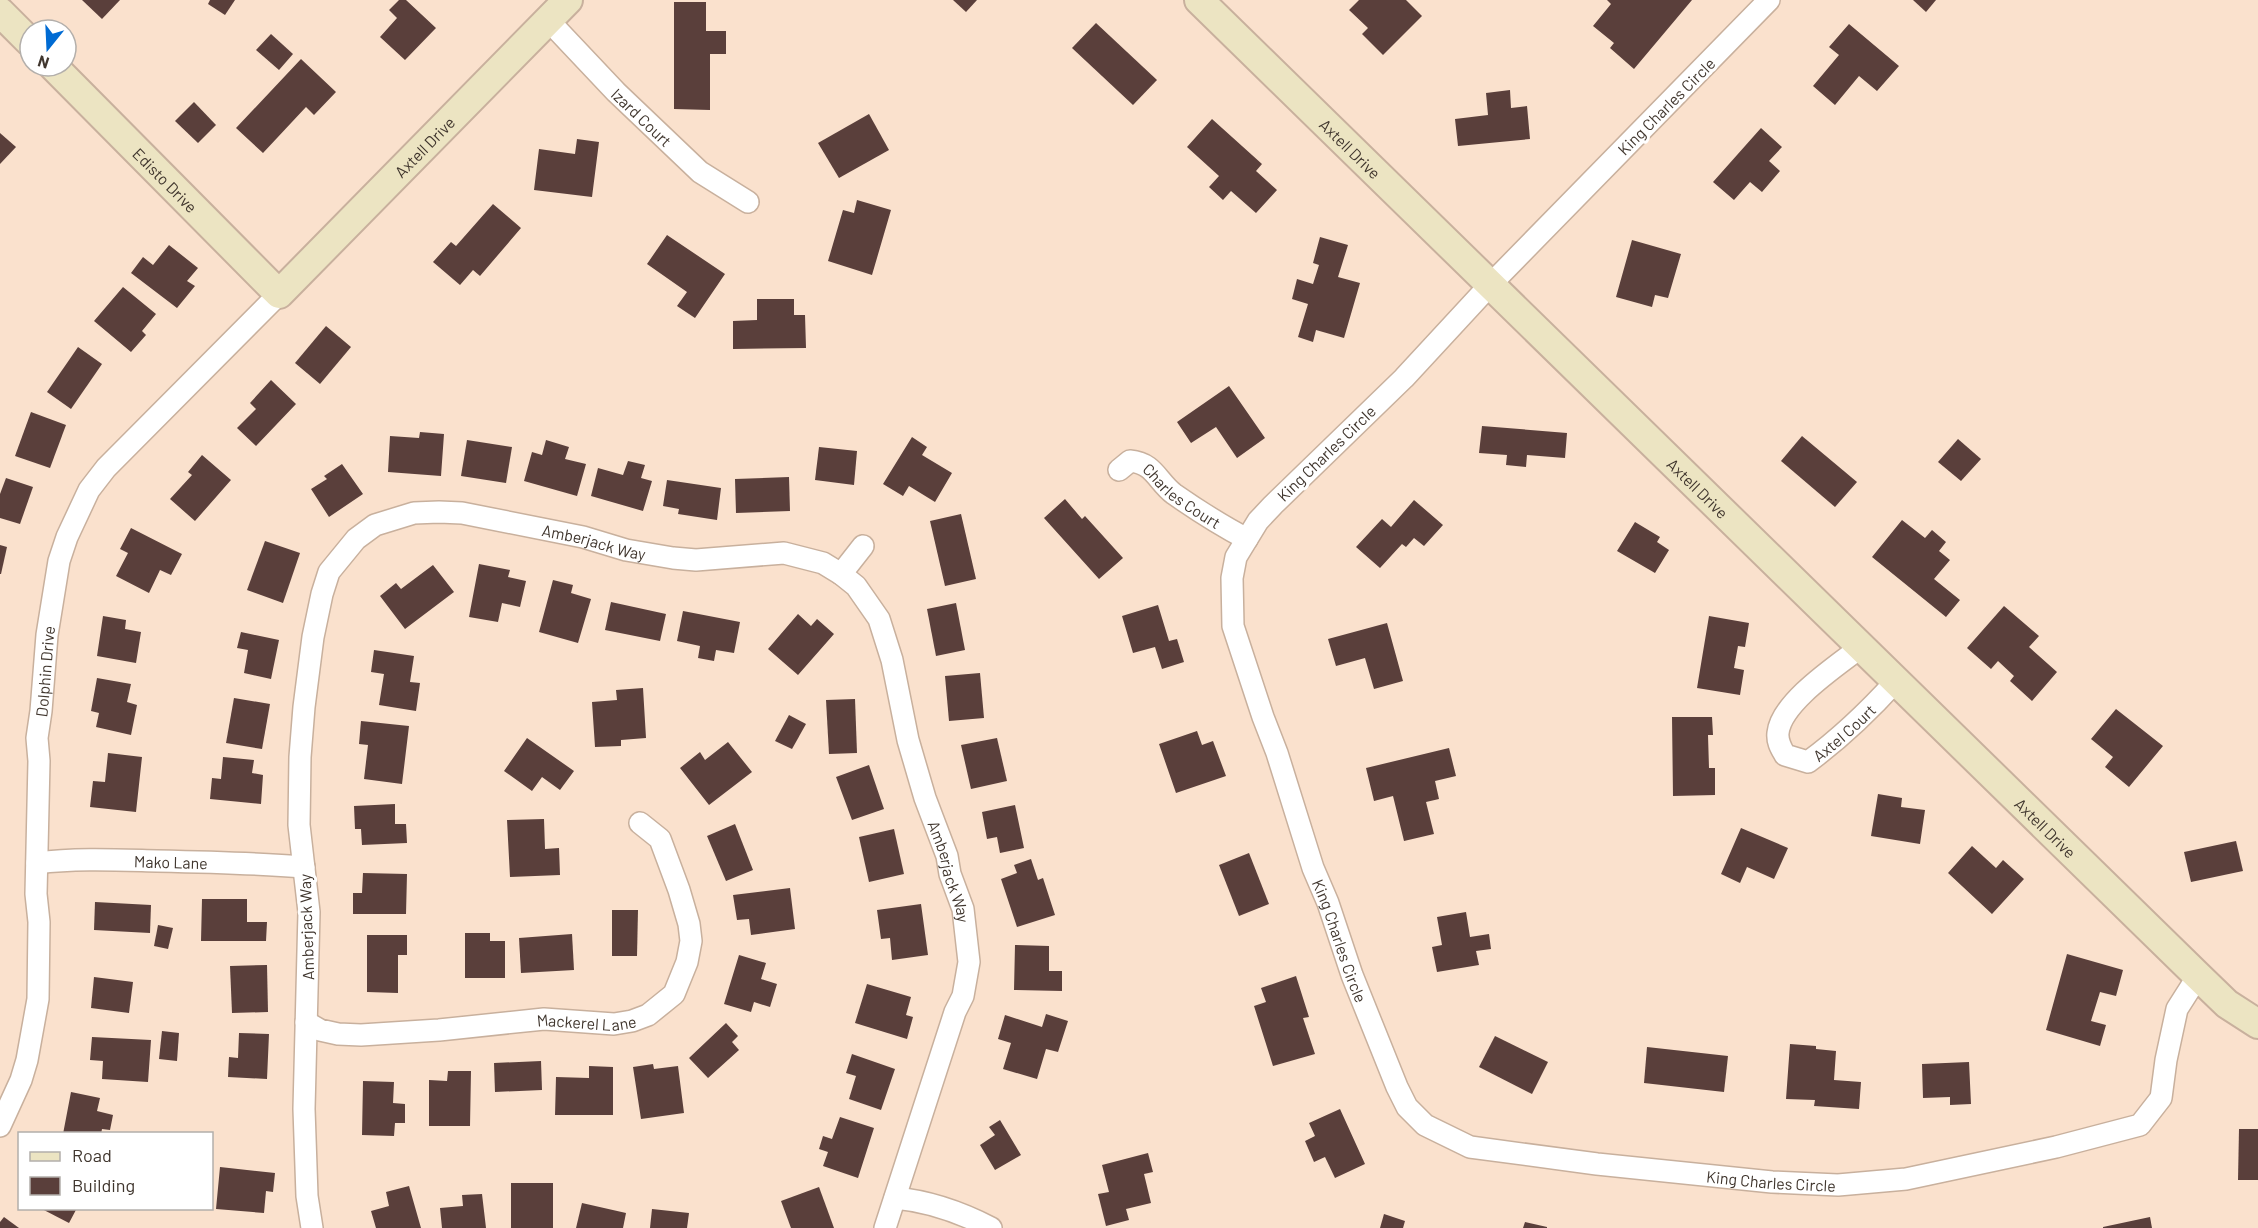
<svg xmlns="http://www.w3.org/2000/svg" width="2258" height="1228" font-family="Barlow,sans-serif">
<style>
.building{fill:#5a3f3b}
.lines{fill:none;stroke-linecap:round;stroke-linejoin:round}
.street-casing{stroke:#c8b09d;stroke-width:24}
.secondary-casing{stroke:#c8b09d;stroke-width:32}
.street{stroke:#fff;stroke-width:21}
.secondary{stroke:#ece4c2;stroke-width:28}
.labels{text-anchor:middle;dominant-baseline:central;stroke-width:6;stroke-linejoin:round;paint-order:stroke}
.street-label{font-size:16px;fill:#40362e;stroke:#fff}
</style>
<rect width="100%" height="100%" fill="#fae1cd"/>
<g class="building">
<polygon points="82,0 120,0 102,19"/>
<polygon points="210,0 235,0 225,15 208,4"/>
<polygon points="399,0 406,0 436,28 405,60 380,37 397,18 389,10"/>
<polygon points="953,0 977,0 966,12"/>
<polygon points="1359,0 1406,0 1422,16 1383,55 1362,34 1368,28 1349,10"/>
<polygon points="1607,0 1692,0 1634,69 1610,48 1614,43 1593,26 1611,4"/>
<polygon points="1913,0 1936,0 1926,12"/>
<polygon points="674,2 706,2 706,31 726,31 726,54 710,54 710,110 674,109"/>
<polygon points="1096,23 1157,80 1133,105 1072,48"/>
<polygon points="1849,24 1899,66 1877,91 1859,76 1835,105 1813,86 1839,55 1829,47"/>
<polygon points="271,34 293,54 279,70 256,50"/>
<polygon points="301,59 336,92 314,115 306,107 263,153 236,128"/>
<polygon points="1510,90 1511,108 1527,106 1530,139 1458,146 1455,119 1488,115 1486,93"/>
<polygon points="194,102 216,125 198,143 175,121"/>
<polygon points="869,114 889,150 839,178 818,143"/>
<polygon points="1212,119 1262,164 1256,171 1277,190 1256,213 1231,191 1223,200 1209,187 1219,176 1187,147"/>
<polygon points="1761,128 1782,147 1769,161 1780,171 1762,192 1750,182 1734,200 1713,182"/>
<polygon points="0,133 16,147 0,164"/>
<polygon points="577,139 599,142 592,197 534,190 539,149 575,154"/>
<polygon points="857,200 891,210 872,275 828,261 843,210 854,213"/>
<polygon points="493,204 521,228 480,276 473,270 460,285 433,262 451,242 456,246"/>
<polygon points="667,235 725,274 695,318 677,306 687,292 647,264"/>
<polygon points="1320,237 1348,245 1338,277 1360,283 1344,338 1316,330 1313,342 1298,337 1308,304 1292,299 1297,279 1313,284 1319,265 1313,263"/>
<polygon points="1632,240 1681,254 1668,298 1655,295 1652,307 1616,297"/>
<polygon points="169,245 198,268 187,281 195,286 177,308 131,273 143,257 153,265"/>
<polygon points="123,287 156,314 142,331 146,335 131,352 94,321"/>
<polygon points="757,299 794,299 794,315 805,315 806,348 733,349 733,321 757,320"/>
<polygon points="326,326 351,347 320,384 295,363"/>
<polygon points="78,347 102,364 71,409 47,392"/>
<polygon points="271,380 296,404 256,446 237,428 256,409 250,403"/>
<polygon points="1229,386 1265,438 1237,458 1216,427 1191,443 1177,422"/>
<polygon points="31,412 66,425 50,468 15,456"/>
<polygon points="1482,426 1567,433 1565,458 1527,455 1526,467 1506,465 1507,455 1479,453"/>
<polygon points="420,432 444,434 441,476 388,472 390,436 419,438"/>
<polygon points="1802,436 1857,482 1835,507 1781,461"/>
<polygon points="912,437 927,447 922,455 952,473 935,502 909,486 903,496 883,484"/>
<polygon points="1958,439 1981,459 1961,481 1938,462"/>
<polygon points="467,440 512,447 506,483 461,476"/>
<polygon points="546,440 569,447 565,459 586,464 577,496 524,481 532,452 542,455"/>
<polygon points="819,447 857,451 854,485 815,480"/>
<polygon points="202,455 231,480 195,521 170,499 192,475 188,472"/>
<polygon points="628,461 645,465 641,478 652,481 643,511 591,496 598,468 623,475"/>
<polygon points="342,464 363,494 329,517 311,489 327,479 324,476"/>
<polygon points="789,477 790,511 736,513 735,479"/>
<polygon points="6,478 33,487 20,524 0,518 0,494"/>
<polygon points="667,480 721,488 717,520 678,514 679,509 663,506"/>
<polygon points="1065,499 1082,519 1085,516 1123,558 1099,579 1044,518"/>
<polygon points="1414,500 1443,525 1424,546 1414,538 1406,547 1402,544 1380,568 1356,547 1382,519 1391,527"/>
<polygon points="961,514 976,579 945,586 930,521"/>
<polygon points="1902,520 1925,538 1932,530 1946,542 1939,551 1950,560 1934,579 1960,600 1946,617 1872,557"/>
<polygon points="1635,522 1660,537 1657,542 1669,550 1655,573 1617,551"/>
<polygon points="131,528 182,554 171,575 160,570 149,593 116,576 128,553 120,549"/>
<polygon points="265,541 300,553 283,603 247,590"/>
<polygon points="0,545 7,547 1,574 0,574"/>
<polygon points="479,564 510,570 508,577 526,581 520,607 502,603 498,622 469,617"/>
<polygon points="433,565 454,592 405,629 380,596 396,583 401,589"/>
<polygon points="553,580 573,585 571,593 591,599 578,643 539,632"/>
<polygon points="611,602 666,614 660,641 605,630"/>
<polygon points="956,603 965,650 936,656 927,609"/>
<polygon points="1158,605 1169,641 1177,639 1184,662 1162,669 1155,647 1133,653 1122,616"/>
<polygon points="2004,606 2039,636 2029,647 2057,672 2032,701 2010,681 2014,676 1998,661 1991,669 1967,648"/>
<polygon points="683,611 740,622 734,653 716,650 714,661 698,658 700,646 677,641"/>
<polygon points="798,614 811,626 817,619 834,634 798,675 768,649"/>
<polygon points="103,616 126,620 125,629 141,632 136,663 97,656"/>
<polygon points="1709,616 1749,623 1745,647 1738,646 1734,668 1744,670 1740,695 1697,688"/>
<polygon points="1387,623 1403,681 1374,689 1365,658 1336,666 1328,639"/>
<polygon points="241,632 279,640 271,679 244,673 248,650 237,648"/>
<polygon points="374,650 414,656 410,682 420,683 416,711 379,705 384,674 371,672"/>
<polygon points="980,673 984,718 949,721 945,676"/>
<polygon points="97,678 131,684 127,702 137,705 131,735 96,727 99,713 91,711"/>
<polygon points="643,688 646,738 621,740 621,746 595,747 592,702 617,700 616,690"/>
<polygon points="234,698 270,704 262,749 226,743"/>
<polygon points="855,699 857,753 829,754 826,700"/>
<polygon points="2116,709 2163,746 2129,787 2105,767 2113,757 2091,739"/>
<polygon points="789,715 806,724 792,749 775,741"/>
<polygon points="1672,717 1712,717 1713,735 1708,735 1709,768 1715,768 1715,795 1673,796"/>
<polygon points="361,721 409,726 402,784 364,779 368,745 359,744"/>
<polygon points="1197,731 1202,745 1213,741 1226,776 1176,793 1159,744"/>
<polygon points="527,738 574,771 560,790 542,777 532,791 504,771"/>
<polygon points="997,738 1007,781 971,789 961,745"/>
<polygon points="728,742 752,772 709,805 680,768 700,752 705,760"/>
<polygon points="1449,748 1456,776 1435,781 1439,799 1426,802 1434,834 1404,841 1393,796 1374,801 1366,768"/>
<polygon points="108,753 142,757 136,812 90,807 93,781 105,782"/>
<polygon points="223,757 254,760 252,773 263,775 261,804 210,799 212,778 221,779"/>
<polygon points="869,765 884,809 852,820 836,777"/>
<polygon points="1878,794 1902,798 1901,807 1925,810 1920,844 1871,836"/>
<polygon points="395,804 395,824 406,824 407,843 362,845 361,829 355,829 354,806"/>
<polygon points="1015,805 1024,848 1000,853 997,837 987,839 982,812"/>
<polygon points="544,819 545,849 559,848 560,875 510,877 507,820"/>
<polygon points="735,824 753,870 726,881 707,836"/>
<polygon points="1741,828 1788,848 1774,879 1747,867 1740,883 1721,874"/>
<polygon points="894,829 904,874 869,882 859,837"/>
<polygon points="2236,841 2243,871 2191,882 2184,852"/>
<polygon points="1972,846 1996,868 2003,860 2024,879 1992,914 1948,873"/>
<polygon points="1249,853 1269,904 1239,916 1219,865"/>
<polygon points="1031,859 1038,880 1043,878 1055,915 1017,927 1001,879 1017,873 1014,865"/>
<polygon points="363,873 407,874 406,914 353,914 353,893 362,893"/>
<polygon points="790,888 795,929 751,935 749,919 737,920 733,895"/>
<polygon points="202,899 247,899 247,922 267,922 266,941 201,941"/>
<polygon points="95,902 151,905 150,933 94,930"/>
<polygon points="921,904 928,955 892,960 890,938 881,939 877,910"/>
<polygon points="612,910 638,910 637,956 612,956"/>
<polygon points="1466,912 1470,937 1489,934 1491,949 1476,951 1479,965 1437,972 1432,947 1442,945 1437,917"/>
<polygon points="158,925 173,928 168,949 154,946"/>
<polygon points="465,933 490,933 490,941 505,941 505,978 465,978"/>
<polygon points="572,934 574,970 521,973 519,938"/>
<polygon points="367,935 407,935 407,955 398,955 398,993 367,992"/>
<polygon points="1015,945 1049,946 1049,971 1062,971 1062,991 1014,990"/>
<polygon points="2067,954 2123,970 2116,996 2100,992 2091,1021 2106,1025 2100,1046 2046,1030"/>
<polygon points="739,955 766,963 761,979 777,984 770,1007 754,1002 751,1012 724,1004"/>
<polygon points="267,965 268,1012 232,1013 230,966"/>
<polygon points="1296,976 1309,1017 1303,1018 1315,1054 1273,1066 1254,1006 1266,1002 1261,988"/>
<polygon points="94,977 133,982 129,1013 91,1008"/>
<polygon points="867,984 911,997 906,1015 913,1017 907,1039 855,1023"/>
<polygon points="1046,1014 1068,1021 1058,1052 1046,1049 1037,1079 1003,1069 1011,1043 998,1039 1005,1015 1042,1027"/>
<polygon points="726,1023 738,1036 732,1042 739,1050 708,1078 689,1058"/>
<polygon points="162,1031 179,1033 177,1061 159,1059"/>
<polygon points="239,1033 269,1034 267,1079 228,1077 229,1057 238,1058"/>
<polygon points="1495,1036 1548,1062 1532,1094 1479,1067"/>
<polygon points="92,1037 151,1040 148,1082 102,1079 103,1061 90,1060"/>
<polygon points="1790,1044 1816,1046 1816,1049 1836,1051 1834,1080 1861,1082 1859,1109 1814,1106 1815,1100 1786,1099"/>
<polygon points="1647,1047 1728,1056 1724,1092 1644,1083"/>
<polygon points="852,1054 895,1069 881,1110 849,1099 856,1076 846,1073"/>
<polygon points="541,1061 542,1090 495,1092 494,1063"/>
<polygon points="1969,1062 1971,1104 1950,1105 1950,1097 1923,1098 1922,1064"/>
<polygon points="653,1064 654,1069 678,1066 684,1113 641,1119 633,1067"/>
<polygon points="589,1066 613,1067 613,1115 555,1115 556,1077 589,1078"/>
<polygon points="448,1071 471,1071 470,1126 429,1126 429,1080 447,1081"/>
<polygon points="363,1081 394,1082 393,1103 405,1104 405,1123 395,1123 394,1136 362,1135"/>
<polygon points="71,1092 100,1098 97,1111 113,1115 110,1130 102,1129 101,1134 63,1134"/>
<polygon points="1340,1109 1365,1164 1335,1178 1325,1157 1314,1162 1305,1141 1315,1136 1309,1123"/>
<polygon points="840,1117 874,1128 858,1178 823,1166 828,1152 819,1149 823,1136 832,1139"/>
<polygon points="1000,1120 1021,1155 995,1170 980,1145 995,1135 989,1127"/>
<polygon points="2239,1129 2258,1129 2258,1180 2238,1180"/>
<polygon points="1148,1153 1153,1172 1144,1174 1151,1203 1126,1209 1129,1220 1106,1226 1098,1194 1109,1192 1102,1165"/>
<polygon points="220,1167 275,1173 273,1192 266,1191 264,1213 216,1209"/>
<rect x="511" y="1183" width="42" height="45"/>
<polygon points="409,1186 421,1228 376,1228 371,1211 389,1206 386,1192"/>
<polygon points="819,1187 834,1228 791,1228 781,1201"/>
<polygon points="482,1194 486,1228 442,1228 440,1208 463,1206 462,1195"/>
<polygon points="582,1203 626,1213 623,1228 576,1228"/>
<polygon points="40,1208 77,1208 69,1223"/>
<polygon points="652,1209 689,1213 687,1228 650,1228"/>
<polygon points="1384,1214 1405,1221 1403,1228 1380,1228"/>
<polygon points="4,1217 19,1228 0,1228 0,1222"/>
<polygon points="2150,1217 2152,1228 2103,1228 2103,1227"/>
<polygon points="1525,1222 1547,1227 1547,1228 1523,1228"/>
</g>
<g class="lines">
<g class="street-casing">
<g id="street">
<path id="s1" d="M1769,0L1490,285L1404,378L1273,505L1258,521L1236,557L1232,578L1233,626L1263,717L1277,753L1313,868L1328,903L1352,975L1397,1087L1407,1107L1425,1125L1470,1147L1597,1164L1772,1182L1838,1185L1906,1179L2056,1147L2140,1125L2161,1098L2166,1060L2177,1009L2198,976"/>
<path id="s2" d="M548,20L616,92L700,172L748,202"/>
<path id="s3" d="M1119,470L1130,461C1154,463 1157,481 1174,494C1197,510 1222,526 1247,539"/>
<polyline points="841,574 863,546"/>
<path id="s4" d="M1861,647C1838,665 1781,702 1778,733C1777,742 1781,748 1785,755L1808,762C1842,737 1868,712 1896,681"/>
<path id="s5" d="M37,863C77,858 117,860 157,861C206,862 255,863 304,867"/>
<path id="s6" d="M306,1022L320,1030L338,1034L361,1035L439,1030L544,1019L614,1024L632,1021L648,1015L674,994L687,962L691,941L689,924L679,890L660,839L640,823"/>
<path id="s7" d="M0,1126L21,1080L27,1060L38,999L39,922L36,894L39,761L37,738L41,711L47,635L59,561L67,537L89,490L106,468L279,294"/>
<path d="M895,1198C928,1201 962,1213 991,1228"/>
<path id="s8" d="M312,1228L307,1196L304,1109L309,912L299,825L300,757L304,707L313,637L322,594L329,572L356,539L375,525L414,513L439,512L462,513L583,537L626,550L673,558L696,560L784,553L823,563L841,574L856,586L879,619L892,660L908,740L925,798L947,856L950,874L963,909L969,962L963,996L955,1012L885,1228"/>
</g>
</g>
<g class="secondary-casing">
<g id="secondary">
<path id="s9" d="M1199,0L2198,976L2227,1004L2258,1024"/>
<polyline points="0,12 30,42"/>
<path id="s10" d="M53,66L279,294L568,0"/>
</g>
</g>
<use href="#street" class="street"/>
<use href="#secondary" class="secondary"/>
</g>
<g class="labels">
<g class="street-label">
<text transform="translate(1666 106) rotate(-45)">King Charles Circle</text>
<text stroke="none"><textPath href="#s2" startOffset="135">Izard Court</textPath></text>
<text stroke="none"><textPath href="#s10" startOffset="528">Axtell Drive</textPath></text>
<text stroke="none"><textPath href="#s9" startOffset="212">Axtell Drive</textPath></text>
<text stroke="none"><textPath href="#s10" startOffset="160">Edisto Drive</textPath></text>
<text transform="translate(1326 453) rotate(-44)">King Charles Circle</text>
<text stroke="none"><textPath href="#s9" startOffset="698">Axtell Drive</textPath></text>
<text stroke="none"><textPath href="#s3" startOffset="78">Charles Court</textPath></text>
<text stroke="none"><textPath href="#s8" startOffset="950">Amberjack Way</textPath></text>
<text stroke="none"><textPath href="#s7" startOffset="462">Dolphin Drive</textPath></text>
<text stroke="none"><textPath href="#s4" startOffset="216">Axtel Court</textPath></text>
<text stroke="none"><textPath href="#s9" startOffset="1184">Axtell Drive</textPath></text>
<text stroke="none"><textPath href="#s5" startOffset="134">Mako Lane</textPath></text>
<text stroke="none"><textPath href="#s8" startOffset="1526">Amberjack Way</textPath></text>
<text transform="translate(306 927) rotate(-92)">Amberjack Way</text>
<text stroke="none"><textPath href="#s1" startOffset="1174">King Charles Circle</textPath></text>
<text stroke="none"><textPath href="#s6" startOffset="284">Mackerel Lane</textPath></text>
<text stroke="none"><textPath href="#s1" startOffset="1732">King Charles Circle</textPath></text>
</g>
</g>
<rect x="18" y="1132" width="195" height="78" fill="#ffffff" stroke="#b3afab" stroke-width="1.5"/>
<rect x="30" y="1152" width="30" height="9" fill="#ece4c2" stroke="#b3afab" stroke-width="1.5"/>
<text x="72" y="1162" font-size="18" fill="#40362e">Road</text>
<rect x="30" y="1177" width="30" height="18" fill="#5a3f3b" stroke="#b3afab" stroke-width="1.5"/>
<text x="72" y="1192" font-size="18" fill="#40362e">Building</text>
<g transform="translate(48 48) rotate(198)"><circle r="28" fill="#ffffff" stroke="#b3afab" stroke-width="1.5"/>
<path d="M0-4.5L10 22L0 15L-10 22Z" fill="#006bd3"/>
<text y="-9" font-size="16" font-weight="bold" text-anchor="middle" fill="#40362e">N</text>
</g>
</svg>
